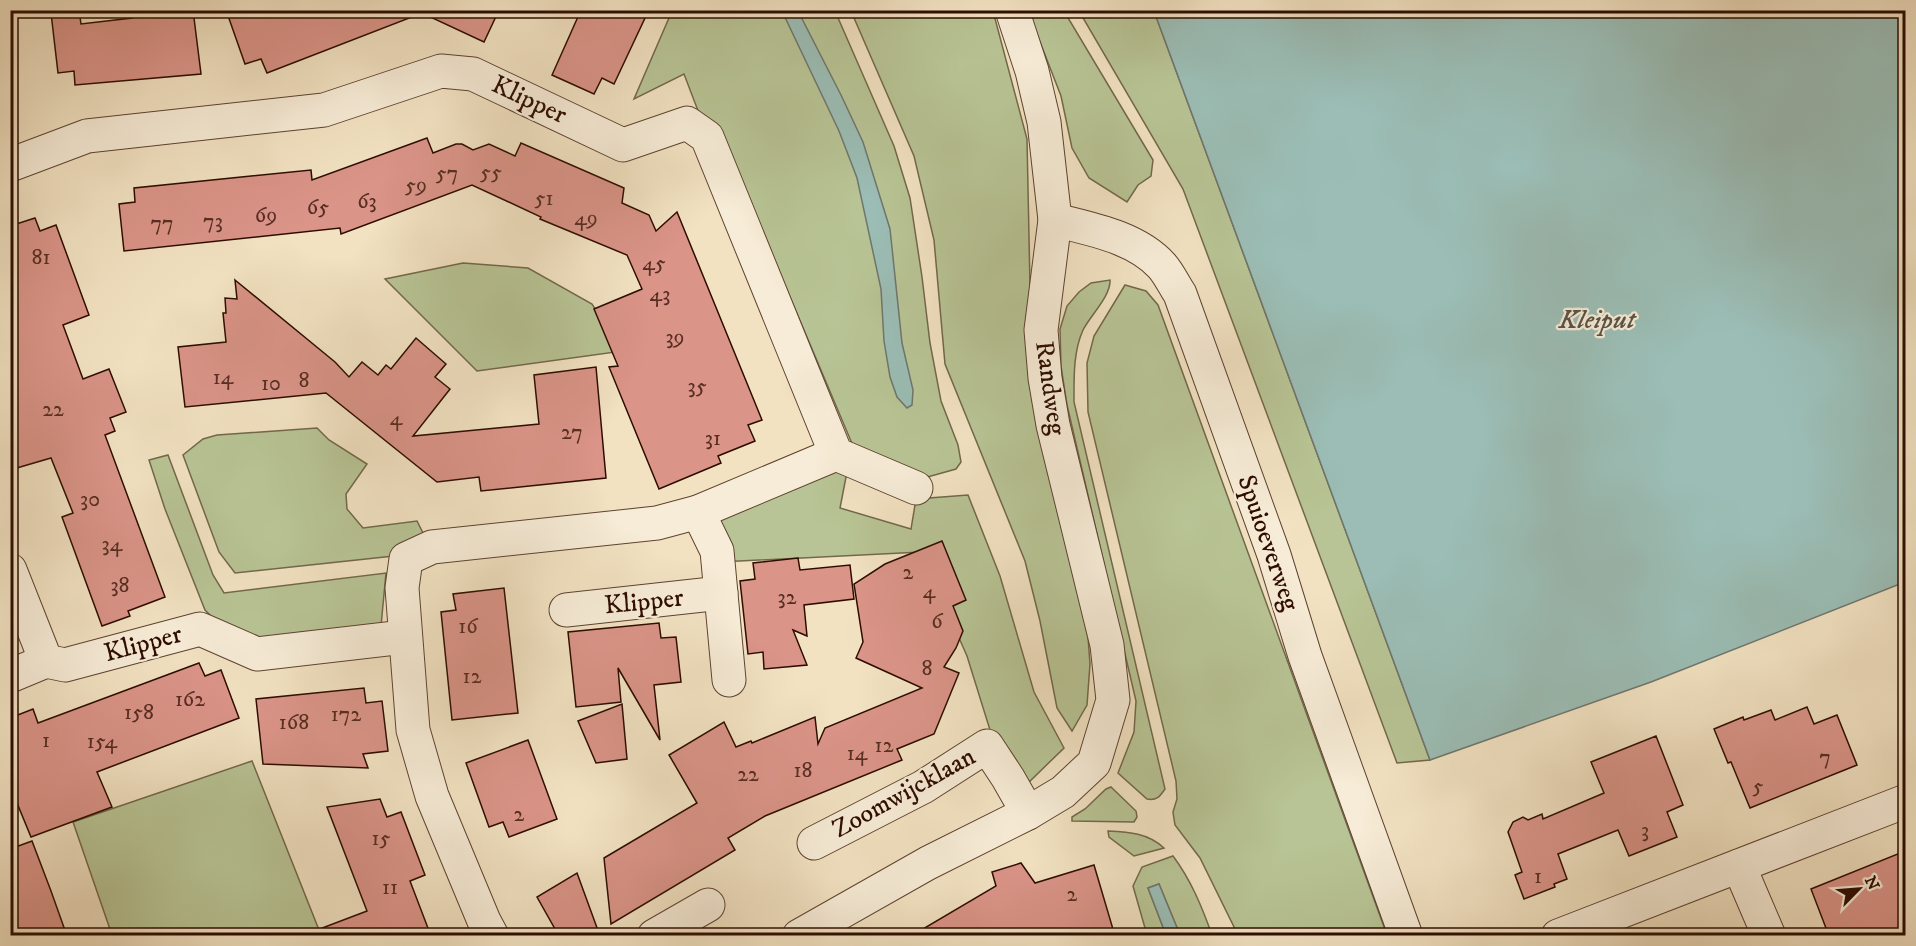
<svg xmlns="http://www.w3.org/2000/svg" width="1916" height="946" font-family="'IM FELL DW Pica',serif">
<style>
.green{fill:#b8c495;stroke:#72684a;stroke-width:1.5}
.water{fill:#9bbdb5;stroke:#6f766d;stroke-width:1.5}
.building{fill:#da9488;stroke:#2d0c00;stroke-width:1.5}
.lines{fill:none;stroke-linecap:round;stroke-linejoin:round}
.minor-casing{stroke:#5e4230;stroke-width:35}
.tertiary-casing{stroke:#5e4230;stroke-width:35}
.minor{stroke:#f7ecd7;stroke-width:33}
.tertiary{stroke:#f7ecd7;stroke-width:33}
.labels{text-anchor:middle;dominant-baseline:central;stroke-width:4.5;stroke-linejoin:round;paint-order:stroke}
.number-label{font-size:22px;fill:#582e22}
.street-label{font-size:26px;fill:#2d0c00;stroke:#f7ecd7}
.water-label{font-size:27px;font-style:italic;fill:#595348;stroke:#f7ecd7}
</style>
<rect width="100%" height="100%" fill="#f2e2c2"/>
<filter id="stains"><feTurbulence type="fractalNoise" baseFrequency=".00333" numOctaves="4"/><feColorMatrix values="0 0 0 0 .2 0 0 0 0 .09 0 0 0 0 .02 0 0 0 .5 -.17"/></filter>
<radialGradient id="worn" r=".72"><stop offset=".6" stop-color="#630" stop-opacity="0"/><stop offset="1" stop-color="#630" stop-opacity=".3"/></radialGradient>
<g class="green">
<polygon points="672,11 835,11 894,146 910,198 922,277 930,343 941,401 958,445 961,462 956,469 924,478 856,453 771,252 700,116 684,74 634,99"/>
<polygon points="851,11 993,11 1027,139 1032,384 1088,637 1090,664 1087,705 1072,731 1057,708 1040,621 1025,561 945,364 934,240 914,156"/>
<polygon points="1028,11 1064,11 1153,160 1151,176 1138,185 1127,202 1089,178 1072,148 1061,96"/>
<polygon points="1079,11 1154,11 1430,760 1397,763 1183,189"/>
<polygon points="463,263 528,268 592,304 623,351 477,371 385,279"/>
<path d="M1110,280C1111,296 1090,316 1083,330C1073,352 1074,379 1074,402L1165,789C1160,796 1157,801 1147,799L1118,773L1134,732L1136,701L1067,405L1061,366L1060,329L1067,306L1079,292L1091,283Z"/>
<polygon points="1125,285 1146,291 1158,305 1387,935 1238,935 1200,858 1175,825 1173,812 1177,799 1176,781 1088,412 1087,363 1094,336"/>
<polygon points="317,428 329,440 367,464 346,494 347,509 363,528 417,521 425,537 394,556 235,573 219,552 183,455 203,439 217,435"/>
<polygon points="168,455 213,575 224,593 386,573 381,626 252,640 220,625 205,610 165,509 149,460"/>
<polygon points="833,468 847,472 840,508 911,529 916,499 968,495 1000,576 1034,692 1064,748 1028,783 990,730 967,656 921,552 720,562 714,516"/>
<polygon points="252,761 321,935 112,935 73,822"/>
<polygon points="1111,787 1136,811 1137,817 1134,822 1072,821 1072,817 1085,809 1106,789"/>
<path d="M1108,831C1129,832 1148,833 1164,848L1134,856L1109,837Z"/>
<path d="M1173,856C1191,880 1202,907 1212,935H1180L1159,884L1148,888L1166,935H1147L1133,886L1142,867Z"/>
</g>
<g class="water">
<polygon points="782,11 798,11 841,95 863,142 890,229 902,343 913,390 912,405 907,408 897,397 890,377 884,341 881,289 857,178 839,131"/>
<polygon points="1154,11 1905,11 1905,582 1651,682 1430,760"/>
<polygon points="1159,884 1180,935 1166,935 1148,888"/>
</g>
<g class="building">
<polygon points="79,10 81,24 132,18 131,10 193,10 201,74 75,85 74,71 58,73 51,13"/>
<polygon points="226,10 499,10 484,42 422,13 267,73 261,59 245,64"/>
<polygon points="581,10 629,10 645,18 614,84 602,78 594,94 552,75"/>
<polygon points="427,138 433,153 456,144 462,144 473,150 489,144 515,156 521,143 624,188 622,203 649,215 656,231 677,212 762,420 748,425 755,441 718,456 721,463 659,489 609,367 618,366 594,309 642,289 627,255 540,219 541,217 472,185 341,234 340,228 124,251 119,204 135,202 134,188 311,170 312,180"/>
<polygon points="35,218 40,231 56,225 89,315 63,325 83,379 109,369 126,412 110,418 115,431 105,435 165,597 128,611 130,616 102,626 62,517 73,513 51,458 10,470 10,226"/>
<polygon points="235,280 335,362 349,377 362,362 378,375 386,365 391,369 416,338 446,364 435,377 450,389 413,436 539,424 534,375 596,367 606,478 481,491 479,477 437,482 326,393 185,407 178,347 226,342 223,313 226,313 225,298 237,299"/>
<polygon points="942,541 966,600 953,606 963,631 956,648 944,667 959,673 934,734 897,749 902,760 765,816 728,838 735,850 611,924 604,858 697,803 669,755 724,722 736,747 751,741 752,743 815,717 818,744 825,728 922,688 856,658 863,642 854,584 885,564"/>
<polygon points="798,558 800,570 850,565 854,599 804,605 807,636 793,630 807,665 764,669 763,652 748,654 740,581 755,579 753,563"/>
<polygon points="504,588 518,713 452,720 441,612 456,610 453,594"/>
<polygon points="659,623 661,638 676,637 681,682 654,685 660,740 618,668 621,702 576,707 568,632"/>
<polygon points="199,663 205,676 221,670 239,718 97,772 112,807 31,837 10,786 10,718 33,709 38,723"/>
<polygon points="364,688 366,703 382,701 388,751 363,754 368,768 263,764 256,699"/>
<polygon points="622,704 627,759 596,763 578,721"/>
<polygon points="1807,707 1814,724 1837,715 1857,765 1750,808 1731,762 1728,763 1714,729 1743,717 1744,720 1771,710 1775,720"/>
<polygon points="1656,736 1683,805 1667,812 1677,837 1629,856 1618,830 1558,854 1567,879 1554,884 1555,887 1524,899 1515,875 1522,872 1508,832 1513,822 1523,817 1528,820 1542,814 1543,819 1604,793 1591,762"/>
<polygon points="528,740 557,819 509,837 503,822 489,827 466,763"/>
<polygon points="380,799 387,817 401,812 425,875 410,881 431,936 309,936 309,933 367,911 327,807"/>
<polygon points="32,841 51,891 67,936 10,936 10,849"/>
<polygon points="1905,851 1905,936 1829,936 1811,889"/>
<polygon points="1021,863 1035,883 1094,865 1115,936 911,936 996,886 992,872"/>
<polygon points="577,873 600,936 559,936 537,897"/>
</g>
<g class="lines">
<g class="minor-casing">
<g id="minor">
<polyline points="10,165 87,136 324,110 441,71 473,74 623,145 687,123 707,137 836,454 916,488"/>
<polyline points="698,512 717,551 729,680"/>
<polyline points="10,570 46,661 65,665 200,629 257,654 404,637"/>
<polyline points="566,610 721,593"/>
<polyline points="10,676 46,661"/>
<polyline points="814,843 923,787 987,746 1008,778 1028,813"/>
<polyline points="1739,866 1769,936"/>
<polyline points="492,936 484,921 432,796 413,730 402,588 406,559 432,547 657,523 698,512 836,454"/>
<polyline points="654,936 708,905"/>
<polyline points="1558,936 1906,801"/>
</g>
</g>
<g class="tertiary-casing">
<g id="tertiary">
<path d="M1055,220C1090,229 1136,237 1162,266C1169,274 1174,285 1180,294L1274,555L1305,656L1406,936"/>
<polyline points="799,936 928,863 1028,813 1063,792 1094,763 1113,700 1107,645 1053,425 1045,378 1041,330 1055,220 1044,122 1032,71 1012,10"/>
</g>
</g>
<use href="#minor" class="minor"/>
<use href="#tertiary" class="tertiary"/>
</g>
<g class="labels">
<g class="number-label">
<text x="491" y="172">55</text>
<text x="447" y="173">57</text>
<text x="416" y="185">59</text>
<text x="544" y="198">51</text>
<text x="367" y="201">63</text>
<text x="318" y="207">65</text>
<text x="266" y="215">69</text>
<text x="586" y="218">49</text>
<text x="213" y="221">73</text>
<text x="162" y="223">77</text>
<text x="41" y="257">81</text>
<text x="654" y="263">45</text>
<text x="660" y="294">43</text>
<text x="675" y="337">39</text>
<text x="223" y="377">14</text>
<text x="304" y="380">8</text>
<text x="271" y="383">10</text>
<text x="697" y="386">35</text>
<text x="53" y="409">22</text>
<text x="396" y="418">4</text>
<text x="572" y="432">27</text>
<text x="713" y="438">31</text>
<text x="90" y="499">30</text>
<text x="112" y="544">34</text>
<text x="908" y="572">2</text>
<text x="120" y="585">38</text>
<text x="929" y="591">4</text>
<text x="787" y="597">32</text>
<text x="937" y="621">6</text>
<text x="468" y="626">16</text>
<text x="927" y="668">8</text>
<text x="472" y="676">12</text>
<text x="190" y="699">162</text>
<text x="139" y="712">158</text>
<text x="346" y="714">172</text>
<text x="294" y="722">168</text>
<text x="46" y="740">1</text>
<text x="102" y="741">154</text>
<text x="884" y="745">12</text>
<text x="857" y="753">14</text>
<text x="1825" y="757">7</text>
<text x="803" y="770">18</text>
<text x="748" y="774">22</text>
<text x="1758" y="786">5</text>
<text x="519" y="814">2</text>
<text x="1645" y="830">3</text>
<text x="381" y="838">15</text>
<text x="1538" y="876">1</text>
<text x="390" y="887">11</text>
<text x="1072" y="894">2</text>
</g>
<g class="street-label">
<text transform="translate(529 100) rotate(25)">Klipper</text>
<text transform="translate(1050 388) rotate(82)">Randweg</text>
<text transform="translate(1268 543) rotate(71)">Spuioeverweg</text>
<text transform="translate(644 602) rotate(-6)">Klipper</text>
<text transform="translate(143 644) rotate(-15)">Klipper</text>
<text transform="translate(904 793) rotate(-29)">Zoomwijcklaan</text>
</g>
<g class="water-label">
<text x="1597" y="320">Kleiput</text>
</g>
</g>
<rect width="1916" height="946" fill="none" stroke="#f2e2c2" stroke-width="36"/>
<rect x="12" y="12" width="1892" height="922" fill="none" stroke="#2d0c00" stroke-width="3"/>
<rect x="18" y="18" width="1880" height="910" fill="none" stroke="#2d0c00" stroke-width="1.5"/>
<g transform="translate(1859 889) rotate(65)" stroke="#f7ecd7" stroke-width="4.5" paint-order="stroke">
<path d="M0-4.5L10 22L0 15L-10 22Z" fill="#2d0c00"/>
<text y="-9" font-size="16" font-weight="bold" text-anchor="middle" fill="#2d0c00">N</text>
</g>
<rect width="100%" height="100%" filter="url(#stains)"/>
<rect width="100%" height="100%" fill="url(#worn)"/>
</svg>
